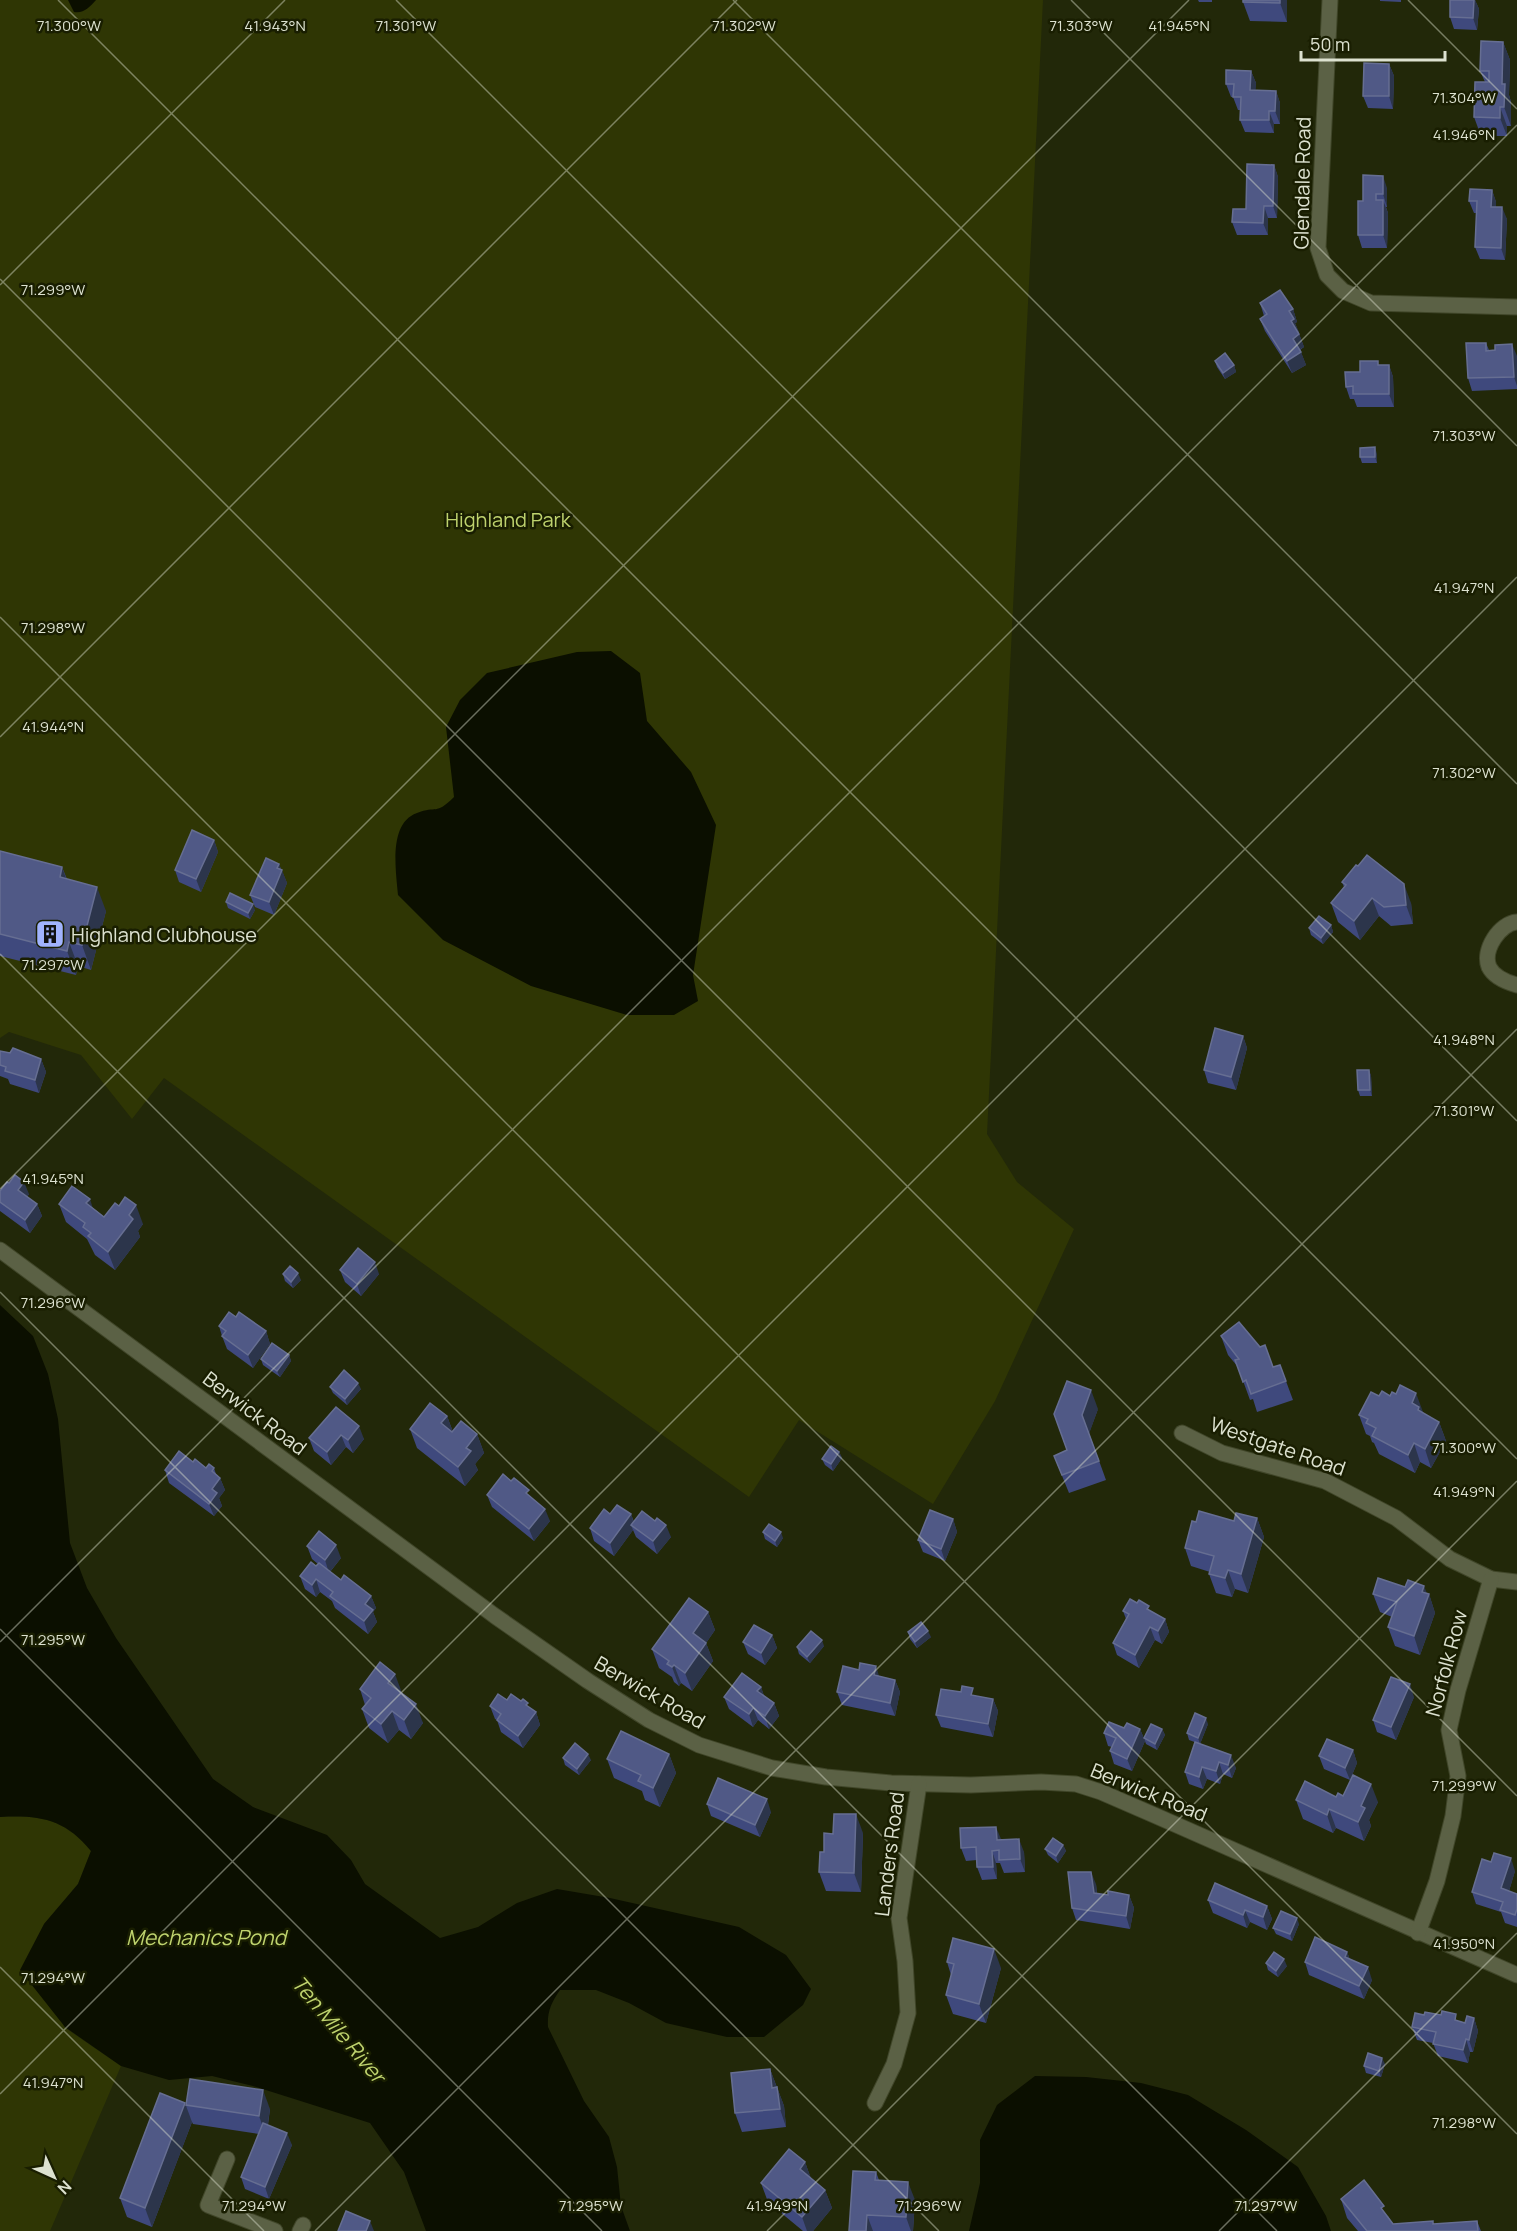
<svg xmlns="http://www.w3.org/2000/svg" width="1517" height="2231" font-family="Manrope,sans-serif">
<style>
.green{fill:#2f3604}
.water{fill:#0b0f00}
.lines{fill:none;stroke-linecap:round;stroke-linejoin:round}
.minor-casing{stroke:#404629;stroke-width:17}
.minor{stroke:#5b6145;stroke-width:15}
.wall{fill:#3f497d}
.shaded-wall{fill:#2c354b}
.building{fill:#505986;stroke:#666e92;stroke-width:1.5}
.ticks{fill:none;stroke:#dde2d0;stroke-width:1.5;stroke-opacity:0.45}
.labels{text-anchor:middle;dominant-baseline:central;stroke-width:5;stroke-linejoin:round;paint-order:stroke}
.street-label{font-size:20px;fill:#dde2d0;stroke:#191e01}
.park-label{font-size:20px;fill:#bfd36e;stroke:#191e01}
.poi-label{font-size:20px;fill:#dde2d0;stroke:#191e01;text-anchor:start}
.water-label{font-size:21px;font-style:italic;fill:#bfd36e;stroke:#191e01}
.ticks-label{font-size:15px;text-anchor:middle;fill:#dde2d0;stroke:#191e01;stroke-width:5;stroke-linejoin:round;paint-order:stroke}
</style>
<rect width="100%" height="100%" fill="#222809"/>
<g class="green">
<polygon points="0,0 1043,0 987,1134 1017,1182 1074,1229 995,1401 933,1504 799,1420 749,1497 164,1078 132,1119 81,1055 9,1032 0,1038"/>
<path d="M0,1817C41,1815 64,1819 91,1851L78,1884L44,1924L64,2027L121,2066L50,2231H0Z"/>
</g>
<g class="water">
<path d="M68,0H96C90,7 83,14 74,12Z"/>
<path d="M611,651L640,673L647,721L691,772L716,825L693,975L698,1001L674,1015H627L531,986L443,940L398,895C396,871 388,823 417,813C437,805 435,816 454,797L446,727L460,700L487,673L577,652Z"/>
<path d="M0,1305L33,1336L48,1374L58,1419L70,1543L87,1588L116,1638L213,1779L253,1807L327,1835L351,1860L365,1884L440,1938L478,1927L517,1903L557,1889L610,1898L739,1927L786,1955L811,1989L803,2005L764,2037H727L666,2023L629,2003L596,1990H560C551,2003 547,2012 548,2027L584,2101L609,2137L617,2167L621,2206L630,2231H426L404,2172L370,2123L253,2086L212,2076L169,2080L121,2066L65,2027L20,1970L44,1924L78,1884L91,1851C65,1819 40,1815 0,1817Z"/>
<polygon points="1035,2076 1086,2077 1141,2083 1188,2095 1246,2130 1298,2167 1326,2216 1331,2231 969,2231 980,2183 980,2140 997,2105"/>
</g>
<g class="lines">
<g class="minor-casing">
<g id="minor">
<polyline points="1330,0 1318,248 1327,275 1343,291 1371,303 1517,307"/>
<path d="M1517,922C1500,923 1482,950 1489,967C1494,977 1506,982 1517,985"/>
<polyline points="0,1250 495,1616 588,1681 649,1720 699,1745 772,1768 826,1777 891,1783 971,1785 1041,1782 1076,1784 1101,1792 1154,1815 1517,1975"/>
<polyline points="1182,1433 1222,1453 1325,1481 1396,1518 1450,1559 1491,1579 1517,1582"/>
<polyline points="1418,1933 1437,1881 1453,1816 1458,1776 1449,1730 1458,1690 1491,1579"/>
<polyline points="875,2103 894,2064 908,2013 905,1961 899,1918 919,1784"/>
<polyline points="227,2159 208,2205 275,2231"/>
<polyline points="300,2231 303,2225"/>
</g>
</g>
<use href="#minor" class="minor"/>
</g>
<g class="wall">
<polygon points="1198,0 1212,0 1212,2 1199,2"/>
<polygon points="1287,0 1287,22 1250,21 1243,2"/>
<polygon points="1380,0 1401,0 1401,2 1380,1"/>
<polygon points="1450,0 1475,0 1479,9 1477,30 1454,29 1450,17"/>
<polygon points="1503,42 1510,60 1509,95 1511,102 1511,126 1507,126 1507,136 1481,136 1474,117 1485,82 1480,71"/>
<polygon points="1389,64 1394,76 1393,109 1368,108 1363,96"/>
<polygon points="1251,71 1256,83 1255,90 1276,91 1280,103 1280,124 1274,124 1274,133 1245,132 1240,120 1241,110 1238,110 1233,97 1231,97 1226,84"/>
<polygon points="1274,165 1278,177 1277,218 1268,218 1268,235 1237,235 1232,222 1246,209"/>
<polygon points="1387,188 1387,207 1386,207 1388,213 1387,248 1362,248 1358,235 1363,201"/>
<polygon points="1492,190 1496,202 1496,207 1507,219 1505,260 1480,259 1475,247 1477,213 1474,213 1469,201"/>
<polygon points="1260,303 1293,309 1297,322 1295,323 1304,347 1300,350 1306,365 1292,373 1265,331 1260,319 1264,316"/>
<polygon points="1486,343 1489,350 1495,350 1517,356 1517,389 1472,391 1468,378"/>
<polygon points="1215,361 1234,365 1236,372 1225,379 1217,367"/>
<polygon points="1379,365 1389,365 1393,377 1394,407 1357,407 1354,399 1350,399 1346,387 1360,372"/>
<polygon points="1377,454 1377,463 1362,463 1360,457"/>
<polygon points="214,840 218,852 201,892 179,882 175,870"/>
<polygon points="0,851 62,867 67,879 106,911 91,970 78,966 76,975 0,956"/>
<polygon points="279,864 287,883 274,915 255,907 250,895"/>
<polygon points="1342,882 1411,903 1413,924 1391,926 1379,916 1360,940 1338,922 1331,903 1344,887"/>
<polygon points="226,902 255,910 250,919 228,908"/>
<polygon points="1331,925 1333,932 1323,944 1311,935 1309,928"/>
<polygon points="1243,1036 1247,1048 1236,1090 1208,1083 1204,1070"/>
<polygon points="0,1051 41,1059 46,1072 39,1093 10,1084 8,1079 0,1076"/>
<polygon points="1369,1070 1371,1076 1372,1096 1360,1096 1358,1090"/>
<polygon points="0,1191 29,1194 27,1197 37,1204 42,1216 30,1233 0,1211"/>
<polygon points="59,1204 93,1208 104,1217 143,1224 138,1231 140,1237 115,1270 95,1255 87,1239 66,1222"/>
<polygon points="340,1270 379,1274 361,1296 345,1282"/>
<polygon points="283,1274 301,1280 293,1288 285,1281"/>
<polygon points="236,1317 266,1331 270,1344 253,1368 227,1349 222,1336 219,1326"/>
<polygon points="1221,1336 1273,1367 1280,1365 1293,1400 1257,1412 1253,1399 1250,1400 1238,1367 1228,1355"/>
<polygon points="289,1355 291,1361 280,1377 263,1365 261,1359"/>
<polygon points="330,1387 361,1389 347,1405 333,1393"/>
<polygon points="1379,1396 1423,1412 1423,1413 1439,1422 1446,1441 1431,1468 1420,1462 1415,1473 1379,1454 1374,1443 1372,1442 1370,1436 1366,1434 1359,1415"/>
<polygon points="336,1407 364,1439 353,1453 346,1447 331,1465 314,1451 309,1438"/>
<polygon points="1098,1409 1089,1433 1106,1480 1069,1493 1054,1456 1067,1450"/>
<polygon points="447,1416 453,1432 477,1434 484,1453 475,1464 478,1470 465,1486 417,1448 410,1429"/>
<polygon points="839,1452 842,1458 833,1471 825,1465 822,1459"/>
<polygon points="193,1462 206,1468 214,1468 216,1474 220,1478 225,1490 219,1498 222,1506 214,1516 169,1483 165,1470"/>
<polygon points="487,1495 550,1521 534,1541 492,1507"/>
<polygon points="610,1514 631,1514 634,1522 671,1537 657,1554 636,1537 633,1530 614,1556 594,1541 590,1528"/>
<polygon points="1257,1518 1264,1537 1248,1593 1235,1589 1232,1597 1216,1593 1209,1574 1210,1572 1191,1566 1185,1548 1196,1522 1234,1521"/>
<polygon points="953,1519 957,1532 945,1561 923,1552 918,1540"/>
<polygon points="763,1532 783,1538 777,1547 765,1539"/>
<polygon points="307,1546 341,1558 330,1572 341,1580 371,1596 376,1608 373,1612 377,1622 368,1634 335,1608 332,1601 320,1592 316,1597 305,1589 300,1576 316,1566 318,1564 312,1559"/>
<polygon points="1405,1587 1429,1594 1435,1613 1420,1655 1395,1646 1388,1627 1392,1617 1380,1612 1373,1594"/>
<polygon points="1123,1611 1151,1611 1165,1619 1169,1632 1162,1644 1155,1640 1139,1668 1117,1655 1113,1643 1126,1619"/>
<polygon points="708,1612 715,1630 706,1643 713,1661 692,1691 681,1683 679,1686 674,1682 672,1677 659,1668 652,1649"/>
<polygon points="908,1632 931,1637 917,1648 910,1639"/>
<polygon points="772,1635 777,1648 765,1665 748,1654 743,1642"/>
<polygon points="824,1646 810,1663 799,1654 797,1647"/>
<polygon points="859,1670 879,1676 895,1680 900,1692 895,1716 842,1705 837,1692"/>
<polygon points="761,1687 764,1696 774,1703 779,1716 769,1729 758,1720 753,1727 729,1709 724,1697"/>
<polygon points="360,1689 402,1693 423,1723 411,1739 399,1730 388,1743 369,1728 362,1709 365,1705"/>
<polygon points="975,1696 993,1699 998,1711 993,1737 941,1727 936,1715"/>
<polygon points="1414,1697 1396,1740 1377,1732 1373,1720"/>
<polygon points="507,1700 530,1708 536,1712 540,1725 523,1748 501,1732 497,1720 495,1719 490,1706"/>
<polygon points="1208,1724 1200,1744 1236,1768 1232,1778 1223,1774 1220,1784 1207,1779 1203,1789 1189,1784 1185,1772 1200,1744 1189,1740 1187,1733"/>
<polygon points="1124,1728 1140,1729 1145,1741 1132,1771 1114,1764 1110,1751 1112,1747 1108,1746 1104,1733"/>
<polygon points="1162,1729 1165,1735 1157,1750 1146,1744 1144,1738"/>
<polygon points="1353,1750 1357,1763 1350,1780 1324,1769 1319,1756"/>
<polygon points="669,1754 676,1773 660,1807 645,1800 642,1791 614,1778 607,1759"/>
<polygon points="563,1758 591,1760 579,1775 565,1765"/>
<polygon points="1343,1796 1378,1802 1369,1820 1371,1826 1364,1841 1336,1828 1333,1833 1303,1819 1296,1800"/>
<polygon points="707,1804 771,1812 760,1837 711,1816"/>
<polygon points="863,1833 861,1892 826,1891 819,1872 824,1852"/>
<polygon points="1001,1840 1024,1852 1025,1872 1004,1873 1000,1863 996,1863 997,1879 982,1880 977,1867 977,1860 966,1861 961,1848"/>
<polygon points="1063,1845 1066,1851 1058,1863 1048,1855 1045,1849"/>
<polygon points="1515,1871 1509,1891 1517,1894 1517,1927 1505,1923 1501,1912 1476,1904 1472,1892"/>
<polygon points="1096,1884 1097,1894 1129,1895 1134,1908 1130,1929 1076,1920 1072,1908"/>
<polygon points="1208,1900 1267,1906 1272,1919 1267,1930 1250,1922 1247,1928 1213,1913"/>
<polygon points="1299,1924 1292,1941 1276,1934 1273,1928"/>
<polygon points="1347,1952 1350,1960 1372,1980 1364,1999 1309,1975 1305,1962"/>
<polygon points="947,1962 1001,1968 986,2023 953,2014 946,1995 951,1975"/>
<polygon points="1266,1963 1287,1966 1278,1977 1268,1970"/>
<polygon points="1474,2018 1478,2031 1473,2052 1470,2052 1468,2063 1438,2056 1433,2043 1417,2040 1412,2027 1459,2021 1465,2023"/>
<polygon points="1385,2064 1381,2077 1366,2073 1364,2066"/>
<polygon points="770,2069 784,2106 786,2127 742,2132 735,2113"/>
<polygon points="186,2105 270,2109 268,2125 292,2145 269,2199 245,2189 241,2177 259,2134 193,2124 192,2122 152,2227 127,2217 120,2198"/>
<polygon points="805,2162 811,2179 825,2190 832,2208 813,2231 803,2231 768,2202 761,2183"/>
<polygon points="876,2172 879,2180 915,2200 913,2231 849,2231"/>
<polygon points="1341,2199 1388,2216 1393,2224 1434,2224 1477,2221 1481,2231 1358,2231 1347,2218"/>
</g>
<g class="shaded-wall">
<polygon points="1280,0 1287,0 1287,22 1280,3"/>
<polygon points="1474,0 1475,0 1479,9 1477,30 1473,18"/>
<polygon points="1503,42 1510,60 1509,95 1511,102 1511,126 1504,107 1502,84"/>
<polygon points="1389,64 1394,76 1393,109 1389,96"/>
<polygon points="1251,71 1256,83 1255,103 1250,90"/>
<polygon points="1276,91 1280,103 1280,124 1275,111"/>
<polygon points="1500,107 1507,126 1507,136 1500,118"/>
<polygon points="1269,111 1274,124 1274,133 1269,120"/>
<polygon points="1274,165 1278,177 1277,218 1273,206"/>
<polygon points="1383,176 1387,188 1387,207 1383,194"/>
<polygon points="1492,190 1496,202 1496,219 1491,207"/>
<polygon points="1383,200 1388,213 1387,248 1383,235"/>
<polygon points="1264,206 1268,218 1268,235 1263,223"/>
<polygon points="1502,207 1507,219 1505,260 1501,248"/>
<polygon points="1293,309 1297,322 1295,323 1299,332 1296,334 1289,311"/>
<polygon points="1299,334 1304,347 1297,351 1293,339"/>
<polygon points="1512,344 1517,356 1517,386 1514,377"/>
<polygon points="1301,352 1306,365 1292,373 1287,361"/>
<polygon points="1234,365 1236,372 1225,379 1223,373"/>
<polygon points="1389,365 1393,377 1394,407 1389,394"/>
<polygon points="1375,447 1377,454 1377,463 1375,457"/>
<polygon points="214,840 218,852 201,892 196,879"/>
<polygon points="279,864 282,872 282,870 287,883 274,915 269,902"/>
<polygon points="62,867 71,892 60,877"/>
<polygon points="1404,884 1411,903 1413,924 1406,905"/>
<polygon points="97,887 106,911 91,970 82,945"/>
<polygon points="1372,898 1379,916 1360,940 1354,921"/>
<polygon points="253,904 255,910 250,919 248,913"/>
<polygon points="1331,925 1333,932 1323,944 1321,938"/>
<polygon points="69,942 78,966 76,975 67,951"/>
<polygon points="1243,1036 1247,1048 1236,1090 1231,1077"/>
<polygon points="41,1059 46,1072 39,1093 35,1080"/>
<polygon points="1369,1070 1371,1076 1372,1096 1370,1090"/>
<polygon points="24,1182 29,1194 23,1203 18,1190"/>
<polygon points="90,1199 96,1218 86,1203"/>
<polygon points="37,1204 42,1216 30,1233 25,1220"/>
<polygon points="136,1205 143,1224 138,1231 140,1237 115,1270 108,1252 129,1215"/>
<polygon points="375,1262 379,1274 361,1296 357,1284"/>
<polygon points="298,1273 301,1280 293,1288 291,1282"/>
<polygon points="266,1331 270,1344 253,1368 248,1355"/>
<polygon points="289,1355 291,1361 280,1377 277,1371"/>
<polygon points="358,1383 361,1389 347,1405 345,1399"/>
<polygon points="1091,1390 1098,1409 1089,1434 1082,1415"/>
<polygon points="1416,1393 1423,1412 1422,1414 1426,1425 1412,1403"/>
<polygon points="447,1416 454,1435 441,1423"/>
<polygon points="1439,1422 1446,1441 1431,1468 1425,1449"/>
<polygon points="359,1426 364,1439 353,1453 348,1440"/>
<polygon points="477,1434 484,1453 475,1464 478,1470 465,1486 458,1467 466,1448"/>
<polygon points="341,1435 346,1447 331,1465 327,1452"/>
<polygon points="1414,1443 1420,1462 1415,1473 1408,1455"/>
<polygon points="839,1452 842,1458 833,1471 831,1464"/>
<polygon points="220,1478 225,1490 219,1498 222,1506 214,1516 209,1504 212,1489"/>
<polygon points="545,1509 550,1521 534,1541 529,1529"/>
<polygon points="631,1514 635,1527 631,1525 633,1530 614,1556 610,1543"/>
<polygon points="1257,1518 1264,1537 1248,1593 1241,1574"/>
<polygon points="953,1519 957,1532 945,1561 941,1549"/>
<polygon points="666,1525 671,1537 657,1554 653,1541"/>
<polygon points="781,1532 783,1538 777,1547 775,1541"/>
<polygon points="336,1545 341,1558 329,1573 325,1560"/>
<polygon points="1228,1570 1235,1589 1232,1597 1225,1578"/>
<polygon points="316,1579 320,1592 316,1597 312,1585"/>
<polygon points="1424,1586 1428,1596 1429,1594 1435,1613 1420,1655 1414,1636 1422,1592"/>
<polygon points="371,1596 376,1608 373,1612 377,1622 368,1634 364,1621 365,1604"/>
<polygon points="708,1612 715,1630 700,1652 693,1633"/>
<polygon points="1165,1619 1169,1632 1162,1644 1158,1631"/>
<polygon points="1150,1627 1155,1640 1139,1668 1135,1655"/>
<polygon points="928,1631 931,1637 917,1648 915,1642"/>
<polygon points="772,1635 777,1648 765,1665 761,1653"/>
<polygon points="822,1640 824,1646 810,1663 807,1657"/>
<polygon points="706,1643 713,1661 692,1691 685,1673"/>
<polygon points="674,1665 681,1683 679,1686 672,1667"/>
<polygon points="876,1666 880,1679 874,1675"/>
<polygon points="395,1674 402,1693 395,1702 388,1683"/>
<polygon points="895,1680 900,1692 895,1716 890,1703"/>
<polygon points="1410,1684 1414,1697 1396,1740 1391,1727"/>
<polygon points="761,1687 765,1699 757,1691"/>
<polygon points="993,1699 998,1711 993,1737 988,1724"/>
<polygon points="774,1703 779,1716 769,1729 765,1716"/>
<polygon points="416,1704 423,1723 411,1739 404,1720"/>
<polygon points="753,1708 758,1720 753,1727 749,1714"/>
<polygon points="392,1711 399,1730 388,1743 381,1724"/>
<polygon points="536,1712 540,1725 523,1748 518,1736"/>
<polygon points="1206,1718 1208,1724 1200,1744 1198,1738"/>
<polygon points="1140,1729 1145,1741 1132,1771 1127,1759"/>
<polygon points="1162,1729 1165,1735 1157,1750 1155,1744"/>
<polygon points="1353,1750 1357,1763 1350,1780 1345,1768"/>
<polygon points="588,1754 591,1760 579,1775 577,1769"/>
<polygon points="669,1754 676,1773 660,1807 653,1788"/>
<polygon points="1231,1755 1236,1768 1232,1778 1228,1765"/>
<polygon points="1219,1762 1223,1774 1220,1784 1216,1771"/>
<polygon points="1202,1767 1207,1779 1203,1789 1199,1777"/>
<polygon points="1371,1784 1378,1802 1369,1820 1371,1826 1364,1841 1358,1822 1361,1806"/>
<polygon points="767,1799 771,1812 760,1837 755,1825"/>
<polygon points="1329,1809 1336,1828 1333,1833 1327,1815"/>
<polygon points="856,1814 863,1833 861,1892 854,1873"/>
<polygon points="996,1827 1001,1839 1001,1853 997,1840"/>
<polygon points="1019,1839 1024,1852 1025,1872 1020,1859"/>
<polygon points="1063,1845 1066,1851 1058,1863 1056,1856"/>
<polygon points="992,1851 996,1863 997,1879 993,1867"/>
<polygon points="1511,1858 1515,1871 1506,1901 1501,1888"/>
<polygon points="1091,1872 1096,1884 1098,1906 1094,1893"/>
<polygon points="1129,1895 1134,1908 1130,1929 1126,1916"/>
<polygon points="1267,1906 1272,1919 1267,1930 1263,1917"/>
<polygon points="1245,1910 1250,1922 1247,1928 1243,1915"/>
<polygon points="1297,1918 1299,1924 1292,1941 1290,1934"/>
<polygon points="994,1949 1001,1968 986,2023 979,2004"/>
<polygon points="1347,1952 1352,1964 1345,1957"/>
<polygon points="1284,1959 1287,1966 1278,1977 1276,1971"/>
<polygon points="1368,1967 1372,1980 1364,1999 1359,1986"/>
<polygon points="1474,2018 1478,2031 1473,2052 1469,2040"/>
<polygon points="1466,2039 1470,2052 1468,2063 1463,2050"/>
<polygon points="1382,2058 1385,2064 1381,2077 1379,2071"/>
<polygon points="770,2069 777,2088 772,2088"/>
<polygon points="777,2087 784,2106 786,2127 780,2109"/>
<polygon points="263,2090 270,2109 266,2135 259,2116"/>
<polygon points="185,2103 192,2122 152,2227 145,2208"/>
<polygon points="287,2133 292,2145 269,2199 265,2187"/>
<polygon points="805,2162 812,2181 800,2169"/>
<polygon points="908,2182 915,2200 913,2231 911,2231 906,2217"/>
<polygon points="825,2190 832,2208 813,2231 807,2231 802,2217"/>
<polygon points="867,2215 873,2231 866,2231"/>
<polygon points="370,2221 374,2231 366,2231"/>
</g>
<g class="building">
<polygon points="1243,0 1280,0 1280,3 1243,2"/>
<polygon points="1450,0 1474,0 1473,18 1450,17"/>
<polygon points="1481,41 1503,42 1502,84 1505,84 1504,107 1500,107 1500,118 1474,117 1475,82 1489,82 1489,71 1480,71"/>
<polygon points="1364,63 1389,64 1389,96 1363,96"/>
<polygon points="1226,70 1251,71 1250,90 1276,91 1275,111 1269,111 1269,120 1240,120 1241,97 1233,97 1234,84 1226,84"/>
<polygon points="1247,164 1274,165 1273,206 1264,206 1263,223 1232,222 1233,209 1246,209"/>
<polygon points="1363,175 1383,176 1383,194 1376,194 1376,200 1383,200 1383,235 1358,235 1358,201 1363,201"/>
<polygon points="1470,189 1492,190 1491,207 1502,207 1501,248 1475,247 1477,201 1469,201"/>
<polygon points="1280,290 1293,309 1289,311 1294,319 1291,321 1299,334 1293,339 1301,352 1287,361 1260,319 1267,314 1260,303"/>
<polygon points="1466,343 1486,343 1486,351 1495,350 1495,345 1512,344 1514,377 1468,378"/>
<polygon points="1225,353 1234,365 1223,373 1215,361"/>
<polygon points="1360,361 1378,361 1378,365 1389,365 1389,394 1353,394 1353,386 1346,387 1345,372 1360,372"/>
<polygon points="1375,447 1375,457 1360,457 1360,448"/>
<polygon points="192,830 214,840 196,879 175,870"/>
<polygon points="0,851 62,867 60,877 97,887 82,945 69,942 67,951 0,934"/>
<polygon points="1367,855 1404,884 1406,905 1384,907 1372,898 1354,921 1331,903 1346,885 1342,882 1356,865 1358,866"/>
<polygon points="266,858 279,864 277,868 282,870 269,902 250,895"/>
<polygon points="230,893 253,904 248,913 226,902"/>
<polygon points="1319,916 1331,925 1321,938 1309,928"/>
<polygon points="1215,1028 1243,1036 1231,1077 1204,1070"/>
<polygon points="13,1048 41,1059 35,1080 5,1071 6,1067 0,1065 0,1051 10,1053"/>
<polygon points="1357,1070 1369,1070 1370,1090 1358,1090"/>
<polygon points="15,1175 24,1182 18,1190 37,1204 25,1220 0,1202 0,1191 7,1182 9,1183"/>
<polygon points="72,1186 90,1199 86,1203 104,1217 115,1203 119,1206 125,1197 136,1205 129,1215 133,1219 108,1252 88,1236 91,1233 83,1227 85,1223 59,1204"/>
<polygon points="358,1248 375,1262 357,1284 340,1270"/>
<polygon points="290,1266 298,1273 291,1282 283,1274"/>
<polygon points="229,1312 236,1317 239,1312 266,1331 248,1355 222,1336 226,1331 219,1326"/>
<polygon points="1239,1322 1260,1347 1265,1345 1273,1367 1280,1365 1286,1381 1251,1394 1246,1380 1243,1382 1235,1360 1239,1359 1221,1336"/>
<polygon points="272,1343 289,1355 277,1371 261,1359"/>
<polygon points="344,1370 358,1383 345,1399 330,1387"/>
<polygon points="1067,1381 1091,1390 1082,1415 1099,1461 1062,1475 1054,1456 1067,1450 1054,1414"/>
<polygon points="1400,1385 1416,1393 1412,1403 1419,1407 1418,1410 1439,1422 1425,1449 1414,1443 1408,1455 1372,1436 1376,1428 1366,1423 1368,1419 1359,1415 1371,1392 1379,1396 1382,1391 1390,1396 1392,1392 1396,1394"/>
<polygon points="430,1403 447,1416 441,1423 452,1432 461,1421 477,1434 466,1448 471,1451 458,1467 410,1429"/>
<polygon points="336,1407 359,1426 348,1440 341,1435 327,1452 309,1438"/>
<polygon points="831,1446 839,1452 831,1464 822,1459"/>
<polygon points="179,1451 193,1462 195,1459 206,1468 209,1464 214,1468 212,1471 220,1478 212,1489 217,1493 209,1504 165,1470"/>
<polygon points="503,1474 511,1481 514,1478 529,1490 526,1493 545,1509 529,1529 487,1495"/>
<polygon points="617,1505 631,1514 610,1543 590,1528 604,1509 610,1514"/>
<polygon points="930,1510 953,1519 941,1549 918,1540"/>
<polygon points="642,1511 655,1521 657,1518 666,1525 653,1541 631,1525"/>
<polygon points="1199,1511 1234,1521 1236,1513 1257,1518 1241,1574 1228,1570 1225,1578 1209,1574 1214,1556 1185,1548 1192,1521 1196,1522"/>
<polygon points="769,1524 781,1532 775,1541 763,1532"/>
<polygon points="319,1531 336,1545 325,1560 307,1546"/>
<polygon points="311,1562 316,1566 319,1563 341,1580 344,1575 371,1596 365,1604 373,1610 364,1621 330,1596 333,1592 316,1579 312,1585 300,1576"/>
<polygon points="1378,1578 1405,1587 1408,1580 1424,1586 1422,1592 1429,1594 1414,1636 1388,1627 1397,1602 1373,1594"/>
<polygon points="689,1598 708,1612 693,1633 706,1643 685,1673 674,1665 672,1667 667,1664 669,1661 652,1649"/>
<polygon points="1130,1599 1137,1603 1139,1600 1149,1606 1147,1609 1165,1619 1158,1631 1150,1627 1135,1655 1113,1643 1129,1614 1123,1611"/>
<polygon points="921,1622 928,1631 915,1642 908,1632"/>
<polygon points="754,1625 772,1635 761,1653 743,1642"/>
<polygon points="811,1631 822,1640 807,1657 797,1647"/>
<polygon points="380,1662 395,1674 388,1683 416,1704 404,1720 392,1711 381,1724 362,1709 371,1698 360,1689"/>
<polygon points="860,1663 876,1666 874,1675 895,1680 890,1703 837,1692 843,1666 859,1670"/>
<polygon points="742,1673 761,1687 757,1691 774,1703 765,1716 753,1708 749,1714 724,1697"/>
<polygon points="1391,1677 1410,1684 1391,1727 1373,1720"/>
<polygon points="962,1686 973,1688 971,1695 993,1699 988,1724 936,1715 941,1689 961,1692"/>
<polygon points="498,1694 507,1700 511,1694 521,1701 523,1699 528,1703 526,1705 536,1712 518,1736 497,1720 501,1714 490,1706"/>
<polygon points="1195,1713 1206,1718 1198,1738 1187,1733"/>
<polygon points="1109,1722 1124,1728 1127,1723 1140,1729 1127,1759 1110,1751 1116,1738 1104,1733"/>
<polygon points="1151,1724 1162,1729 1155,1744 1144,1738"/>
<polygon points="621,1731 669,1754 653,1788 638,1781 641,1775 607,1759"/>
<polygon points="1327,1739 1353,1750 1345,1768 1319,1756"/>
<polygon points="1195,1742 1231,1755 1228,1765 1219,1762 1216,1771 1202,1767 1199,1777 1185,1772"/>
<polygon points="575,1743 588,1754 577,1769 563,1758"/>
<polygon points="1353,1775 1371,1784 1361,1806 1365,1808 1358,1822 1329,1809 1327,1815 1296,1800 1305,1781 1336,1797 1338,1793 1343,1796"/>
<polygon points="718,1778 767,1799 755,1825 707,1804"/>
<polygon points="834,1814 856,1814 854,1873 819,1872 820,1852 824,1852 824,1833 833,1834"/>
<polygon points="996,1827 997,1840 1019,1839 1020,1859 999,1860 999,1850 992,1851 993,1867 977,1867 976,1847 961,1848 960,1828"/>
<polygon points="1053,1838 1063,1845 1056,1856 1045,1849"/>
<polygon points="1494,1853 1511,1858 1501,1888 1517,1894 1517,1909 1515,1915 1500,1910 1503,1902 1472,1892 1482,1859 1491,1862"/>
<polygon points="1068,1872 1091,1872 1094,1893 1108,1895 1108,1891 1129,1895 1126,1916 1072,1908"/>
<polygon points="1215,1883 1267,1906 1263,1917 1245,1910 1243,1915 1208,1900"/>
<polygon points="1281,1911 1297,1918 1290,1934 1273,1928"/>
<polygon points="1315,1937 1347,1952 1345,1957 1368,1967 1359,1986 1305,1962"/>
<polygon points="953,1938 994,1949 979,2004 946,1995 954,1964 947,1962"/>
<polygon points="1274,1952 1284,1959 1276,1971 1266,1963"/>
<polygon points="1442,2011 1456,2014 1455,2020 1465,2023 1467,2016 1474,2018 1469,2040 1466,2039 1463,2050 1433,2044 1436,2032 1412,2027 1415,2013 1424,2015 1425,2012 1441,2015"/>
<polygon points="1368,2053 1382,2058 1379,2071 1364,2066"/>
<polygon points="770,2069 772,2088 777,2087 780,2109 735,2113 731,2073"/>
<polygon points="190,2079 263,2090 259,2116 186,2105"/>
<polygon points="160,2093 185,2103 145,2208 120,2198"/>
<polygon points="263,2123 287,2133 265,2187 241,2177"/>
<polygon points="789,2149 805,2162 800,2169 825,2190 802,2217 761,2183"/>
<polygon points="853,2171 876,2172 875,2180 908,2182 906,2217 867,2215 866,2231 849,2231"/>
<polygon points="1364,2180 1384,2206 1381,2208 1393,2224 1433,2221 1433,2224 1477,2221 1478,2231 1367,2231 1341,2199"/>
<polygon points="346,2211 370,2221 366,2231 338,2231"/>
</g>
<path class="ticks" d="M58,0L1517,1459M396,0L1517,1121M733,0L1517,784M1071,0L1517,446M1408,0L1517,109M0,279L1517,1796M0,285L285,0M0,617L1517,2134M0,737L737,0M0,954L1277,2231M0,1189L1189,0M0,1292L939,2231M0,1629L602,2231M0,1642L1517,125M0,1967L264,2231M0,2094L1517,577M315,2231L1517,1029M767,2231L1517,1481M1219,2231L1517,1933"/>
<defs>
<g id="building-square" transform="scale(1.5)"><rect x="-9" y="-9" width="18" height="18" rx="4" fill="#a1b3fd" stroke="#191e01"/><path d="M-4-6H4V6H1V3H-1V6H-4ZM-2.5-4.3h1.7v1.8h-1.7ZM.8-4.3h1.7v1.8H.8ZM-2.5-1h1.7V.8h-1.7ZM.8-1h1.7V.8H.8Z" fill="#111"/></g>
</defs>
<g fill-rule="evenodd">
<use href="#building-square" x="50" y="934"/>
</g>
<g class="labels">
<g class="street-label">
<text transform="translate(1302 183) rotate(-89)">Glendale Road</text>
<text transform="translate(255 1413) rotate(37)">Berwick Road</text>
<text transform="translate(1278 1446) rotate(19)">Westgate Road</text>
<text transform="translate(1446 1663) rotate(-75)">Norfolk Row</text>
<text transform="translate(650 1692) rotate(30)">Berwick Road</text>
<text transform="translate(1149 1792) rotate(22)">Berwick Road</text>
<text transform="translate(889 1854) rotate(-83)">Landers Road</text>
</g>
<g class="park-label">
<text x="508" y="519">Highland Park</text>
</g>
<g class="poi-label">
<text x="71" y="934">Highland Clubhouse</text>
</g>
<g class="water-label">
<text x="206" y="1937">Mechanics Pond</text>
<text transform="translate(339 2029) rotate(50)">Ten Mile River</text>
</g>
</g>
<g class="ticks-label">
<text x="69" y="31">71.300°W</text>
<text x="275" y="31">41.943°N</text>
<text x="406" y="31">71.301°W</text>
<text x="744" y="31">71.302°W</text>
<text x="1081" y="31">71.303°W</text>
<text x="1179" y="31">41.945°N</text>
<text x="1464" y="103">71.304°W</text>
<text x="1464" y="140">41.946°N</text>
<text x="53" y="295">71.299°W</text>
<text x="1464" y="441">71.303°W</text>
<text x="1464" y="593">41.947°N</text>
<text x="53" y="633">71.298°W</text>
<text x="53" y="732">41.944°N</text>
<text x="1464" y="778">71.302°W</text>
<text x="53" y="970">71.297°W</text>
<text x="1464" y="1045">41.948°N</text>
<text x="1464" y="1116">71.301°W</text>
<text x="53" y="1184">41.945°N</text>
<text x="53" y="1308">71.296°W</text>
<text x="1464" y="1453">71.300°W</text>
<text x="1464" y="1497">41.949°N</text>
<text x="53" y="1645">71.295°W</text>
<text x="1464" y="1791">71.299°W</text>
<text x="1464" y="1949">41.950°N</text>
<text x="53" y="1983">71.294°W</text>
<text x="53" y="2088">41.947°N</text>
<text x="1464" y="2128">71.298°W</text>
<text x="254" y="2211">71.294°W</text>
<text x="591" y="2211">71.295°W</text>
<text x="777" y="2211">41.949°N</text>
<text x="929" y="2211">71.296°W</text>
<text x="1266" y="2211">71.297°W</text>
</g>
<g transform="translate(54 2177) rotate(135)" stroke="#191e01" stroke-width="4.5" paint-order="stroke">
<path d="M0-4.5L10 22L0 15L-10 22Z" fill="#dde2d0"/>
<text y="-9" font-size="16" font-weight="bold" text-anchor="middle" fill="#dde2d0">N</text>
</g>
<path d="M1301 51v9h144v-9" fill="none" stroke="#dde2d0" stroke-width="3"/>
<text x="1310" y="51" font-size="18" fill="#dde2d0" stroke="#191e01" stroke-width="4.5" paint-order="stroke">50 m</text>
</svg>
